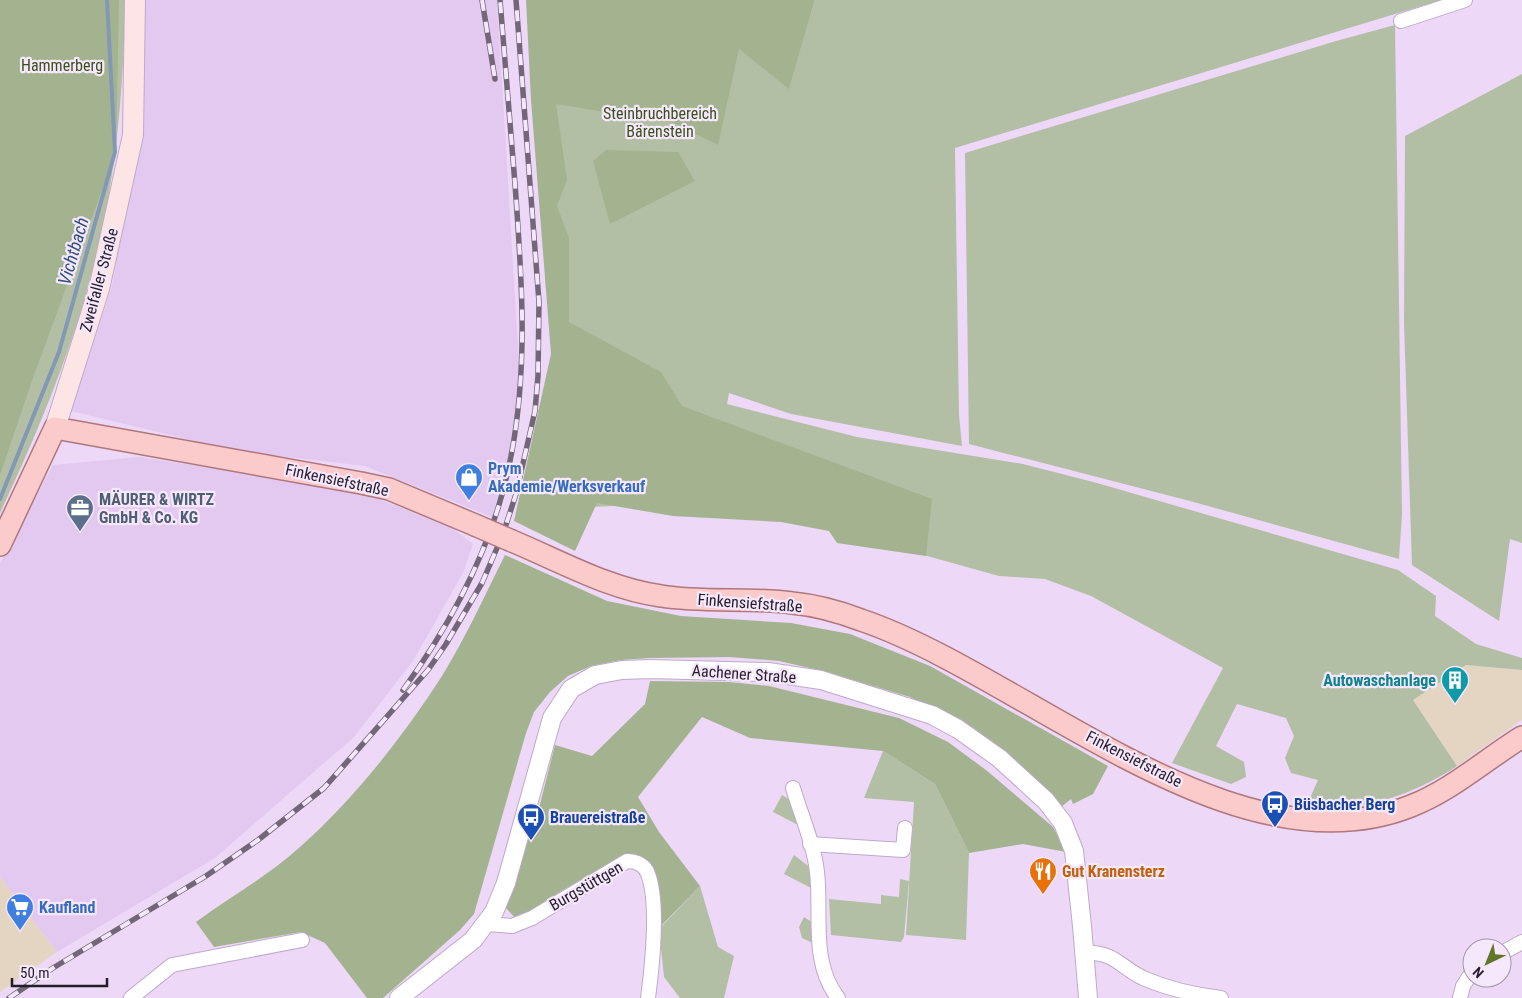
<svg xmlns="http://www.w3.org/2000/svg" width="1522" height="998" font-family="'Roboto Condensed',sans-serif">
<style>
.commercial{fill:#e3d5c2}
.built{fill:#e3c9f0}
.green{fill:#b3bfa4}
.forest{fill:#a3b390}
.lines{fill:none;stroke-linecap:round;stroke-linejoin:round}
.stream{stroke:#8298b5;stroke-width:4}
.minor-casing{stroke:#bea9c9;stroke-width:16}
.tertiary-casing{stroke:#bea9c9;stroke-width:20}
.secondary-casing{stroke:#bea9c9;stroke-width:22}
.primary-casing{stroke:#af777c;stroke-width:24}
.minor{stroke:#fff;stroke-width:14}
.tertiary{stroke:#fff;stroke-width:18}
.secondary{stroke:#fde5e5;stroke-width:20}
.primary{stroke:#fbcacb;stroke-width:21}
.rail-casing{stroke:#736679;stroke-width:5.5}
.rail{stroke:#f6e8fc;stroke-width:4;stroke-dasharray:11;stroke-linecap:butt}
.primary-bridge-casing{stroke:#af777c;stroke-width:24;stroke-linecap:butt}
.primary-bridge{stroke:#fbcacb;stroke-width:21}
.labels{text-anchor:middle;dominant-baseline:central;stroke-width:4.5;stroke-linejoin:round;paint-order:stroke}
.park-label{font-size:16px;fill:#3a4f1a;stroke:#f6e8fc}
.street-label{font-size:16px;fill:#251d29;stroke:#f6e8fc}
.shop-label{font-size:16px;font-weight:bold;fill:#366cbe;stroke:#f6e8fc;text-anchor:start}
.service-label{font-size:16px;font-weight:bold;fill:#4e5e75;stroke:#f6e8fc;text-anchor:start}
.culture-label{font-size:16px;font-weight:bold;fill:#0d838f;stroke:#f6e8fc;text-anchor:end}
.transit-label{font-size:16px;font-weight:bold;fill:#164399;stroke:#f6e8fc;text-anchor:start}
.food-label{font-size:16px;font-weight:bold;fill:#c56008;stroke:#f6e8fc;text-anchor:start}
.water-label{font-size:18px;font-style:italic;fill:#31517b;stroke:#f6e8fc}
</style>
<rect width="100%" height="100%" fill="#edd8f8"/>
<g class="commercial">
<polygon points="1466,665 1522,670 1522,720 1457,766 1413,700"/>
<polygon points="0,877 57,952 0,992"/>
</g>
<g class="built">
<polygon points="142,0 497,0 519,365 515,414 507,465 492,517 365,466 236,451 71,411 111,290 140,136"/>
<polygon points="139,457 297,481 371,496 452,528 473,544 463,573 413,661 354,737 215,858 57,952 0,877 0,563 53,465"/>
</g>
<g class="green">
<path d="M0,0H125V15C123,77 119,138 108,199C89,309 47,413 0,513Z"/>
<path d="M536,0H809L789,88L815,0H1441L955,148L959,415L962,446L791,414L729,393L727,404L857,437L1023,464L1097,483L1398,570L1436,596L1435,616L1476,644L1522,658V670L1466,665L1413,700L1457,766C1425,787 1387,803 1350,807C1336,809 1321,806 1307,805L1318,780L1291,773L1285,758L1294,736L1286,718L1237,704L1216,746L1244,762L1246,777L1231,784L1172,763L1223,668L1091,596L1045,579L999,576L823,527L683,503L591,507L553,380Z"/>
<polygon points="1395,25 1402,514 1399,559 1190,501 969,444 965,153 1336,41"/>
<polygon points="1522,74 1522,543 1510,539 1499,621 1412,565 1404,323 1405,136"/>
<polygon points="883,751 935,784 969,853 966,940 906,935 914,802 864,798"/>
<polygon points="782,795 792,801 800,826 773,812"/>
<polygon points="794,855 812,869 813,889 784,874"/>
<polygon points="900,879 909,881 904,937 901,942 831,935 829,899 881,904 881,895 899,897"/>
<polygon points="700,886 718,947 734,956 724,998 680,998 664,977 659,929"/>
<polygon points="804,917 815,924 815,944 802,938 799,927"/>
</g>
<g class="forest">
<polygon points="0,0 119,0 116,152 33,378 0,475"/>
<polygon points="526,0 815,0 789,89 739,49 718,145 673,123 556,104 567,180 557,206 569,238 569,322 661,372 682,406 932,499 926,556 837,543 829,531 781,522 673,516 597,503 575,551 514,521 551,354 531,100"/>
<polygon points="606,150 678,152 695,181 610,224 593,161"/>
<path d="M505,555L607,601L681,616L791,623L850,634L930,666L1108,766L1093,794L1073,804L1071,799L1061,807L962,724L910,697L823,671L779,661L730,657L649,658L621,660L591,666L568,676L550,692L534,712L526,733L474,914L460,930L383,998H367L325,943L301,932L214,947L196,922C230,897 268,876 300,847C355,798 402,738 442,676C466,637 485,595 505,555Z"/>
<polygon points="650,681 729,682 769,686 899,718 948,742 986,770 1053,827 1066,852 1023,844 969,853 935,784 883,751 750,738 702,717 638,797 659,832 700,886 659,928 659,892 653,872 636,854 624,855 558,893 517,920 505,907 538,812 555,745 592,756 645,704"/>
</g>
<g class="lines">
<polyline class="stream" points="0,499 59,352 115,152 107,0"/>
<g class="minor-casing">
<g id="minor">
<polyline points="1401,21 1465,0"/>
<path d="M793,788C801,815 814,844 817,872C822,914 810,962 838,998"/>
<polyline points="810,844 903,850 905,828"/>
<path d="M487,924L512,926L532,918L627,861C636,861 645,865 648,874C659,903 652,967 648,998"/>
<path d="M1085,952C1118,954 1117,965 1143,978C1166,988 1196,995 1221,998"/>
<polyline points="1502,953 1522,942"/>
<polyline points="131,998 172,965 302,940"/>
<polyline points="1460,998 1463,986 1472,972"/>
</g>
</g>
<g class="tertiary-casing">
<polyline id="tertiary" points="399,998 473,940 494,912 506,883 552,718 571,689 595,675 622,670 650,669 768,672 821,680 932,715 958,729 999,758 1046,801 1063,823 1074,851 1082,926 1088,998"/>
</g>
<g class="secondary-casing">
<polyline id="secondary" points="55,428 99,289 133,135 135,0"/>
</g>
<g class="primary-casing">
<g id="primary">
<path d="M512,541C560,561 609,589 661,596C704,603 749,597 792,603C814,605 840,612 861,620C1024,675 1233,877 1411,806C1452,790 1485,760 1522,737"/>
<polyline points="0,545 55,428 361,483 389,489 475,525"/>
</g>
</g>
<use href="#minor" class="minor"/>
<use href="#tertiary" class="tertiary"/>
<use href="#secondary" class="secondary"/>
<use href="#primary" class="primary"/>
<g class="rail-casing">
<g id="rail">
<polyline points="482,0 495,79"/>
<path d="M403,690C451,624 492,547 509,466C529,373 522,279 515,184C510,123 505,61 500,0"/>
<polyline points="9,998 53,968 206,876 258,840 324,788 428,670 446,644 482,583 503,534 516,494 535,411 538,376 539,302 516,0"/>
</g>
</g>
<use href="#rail" class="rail"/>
<g class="primary-bridge-casing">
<polyline id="primary-bridge" points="475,525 512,541"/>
</g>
<use href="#primary-bridge" class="primary-bridge"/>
</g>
<defs>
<g id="shop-pin" transform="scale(1.4375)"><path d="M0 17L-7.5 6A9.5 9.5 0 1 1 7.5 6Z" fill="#3f7fe0" stroke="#f6e8fc"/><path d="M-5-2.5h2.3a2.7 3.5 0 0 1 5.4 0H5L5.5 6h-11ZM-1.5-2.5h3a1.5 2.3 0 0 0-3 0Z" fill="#fff"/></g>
<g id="office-pin" transform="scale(1.4375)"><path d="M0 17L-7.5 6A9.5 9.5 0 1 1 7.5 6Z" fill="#5c6f8a" stroke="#f6e8fc"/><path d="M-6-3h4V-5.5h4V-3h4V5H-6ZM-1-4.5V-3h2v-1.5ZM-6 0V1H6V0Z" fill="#fff"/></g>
<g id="building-pin" transform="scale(1.4375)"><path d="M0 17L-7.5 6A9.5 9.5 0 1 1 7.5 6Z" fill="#0f9aa8" stroke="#f6e8fc"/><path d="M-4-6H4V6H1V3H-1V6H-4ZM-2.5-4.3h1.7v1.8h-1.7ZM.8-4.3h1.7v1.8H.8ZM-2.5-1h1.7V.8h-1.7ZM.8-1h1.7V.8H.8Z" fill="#fff"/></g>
<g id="bus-pin" transform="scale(1.4375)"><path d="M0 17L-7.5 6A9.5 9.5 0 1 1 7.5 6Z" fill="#1a4fb4" stroke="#f6e8fc"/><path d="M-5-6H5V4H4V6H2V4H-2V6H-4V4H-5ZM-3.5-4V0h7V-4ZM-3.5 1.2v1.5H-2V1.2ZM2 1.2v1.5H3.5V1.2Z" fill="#fff"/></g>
<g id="restaurant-pin" transform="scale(1.4375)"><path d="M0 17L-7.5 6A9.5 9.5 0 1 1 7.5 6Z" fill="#e8710a" stroke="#f6e8fc"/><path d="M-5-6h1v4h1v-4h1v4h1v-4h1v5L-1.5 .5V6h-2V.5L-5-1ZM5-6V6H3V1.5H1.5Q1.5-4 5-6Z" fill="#fff"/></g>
<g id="supermarket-pin" transform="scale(1.4375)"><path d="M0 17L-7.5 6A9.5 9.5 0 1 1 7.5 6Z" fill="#3f7fe0" stroke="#f6e8fc"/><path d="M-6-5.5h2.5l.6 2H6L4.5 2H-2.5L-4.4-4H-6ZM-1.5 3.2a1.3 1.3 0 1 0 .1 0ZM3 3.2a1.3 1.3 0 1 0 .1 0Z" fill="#fff"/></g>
</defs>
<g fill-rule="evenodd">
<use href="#shop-pin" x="469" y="477"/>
<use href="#office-pin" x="80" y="508"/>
<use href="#building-pin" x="1455" y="680"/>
<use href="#bus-pin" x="1275" y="804"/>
<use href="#bus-pin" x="531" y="817"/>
<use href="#restaurant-pin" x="1043" y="871"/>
<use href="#supermarket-pin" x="20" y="907"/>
</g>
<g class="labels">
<g class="park-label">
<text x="62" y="65">Hammerberg</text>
<text x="660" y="113">Steinbruchbereich<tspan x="660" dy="18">Bärenstein</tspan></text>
</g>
<g class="street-label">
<text transform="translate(99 280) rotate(-75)">Zweifaller Straße</text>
<text transform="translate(337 480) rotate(12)">Finkensiefstraße</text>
<text transform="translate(750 603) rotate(4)">Finkensiefstraße</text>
<text transform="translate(744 674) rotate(4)">Aachener Straße</text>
<text transform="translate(1134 759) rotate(27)">Finkensiefstraße</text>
<text transform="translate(586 886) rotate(-30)">Burgstüttgen</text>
</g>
<g class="shop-label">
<text x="488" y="468">Prym<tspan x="488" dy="18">Akademie/Werksverkauf</tspan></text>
<text x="39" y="907">Kaufland</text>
</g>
<g class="service-label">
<text x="99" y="499">MÄURER &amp; WIRTZ<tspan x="99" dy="18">GmbH &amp; Co. KG</tspan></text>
</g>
<g class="culture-label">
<text x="1436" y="680">Autowaschanlage</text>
</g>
<g class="transit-label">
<text x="1294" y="804">Büsbacher Berg</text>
<text x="550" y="817">Brauereistraße</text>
</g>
<g class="food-label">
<text x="1062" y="871">Gut Kranensterz</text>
</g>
<g class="water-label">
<text transform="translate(73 251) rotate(-74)">Vichtbach</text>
</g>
</g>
<g transform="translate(1487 963) rotate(223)"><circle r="24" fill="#f6e8fc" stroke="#a297a8"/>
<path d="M0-4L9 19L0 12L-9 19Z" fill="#627627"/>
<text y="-8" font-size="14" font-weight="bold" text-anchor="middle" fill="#251d29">N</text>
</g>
<path d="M12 978v8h95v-8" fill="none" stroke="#251d29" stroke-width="2.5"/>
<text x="20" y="978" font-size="15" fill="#251d29" stroke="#f6e8fc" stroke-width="4" paint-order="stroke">50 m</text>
</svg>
